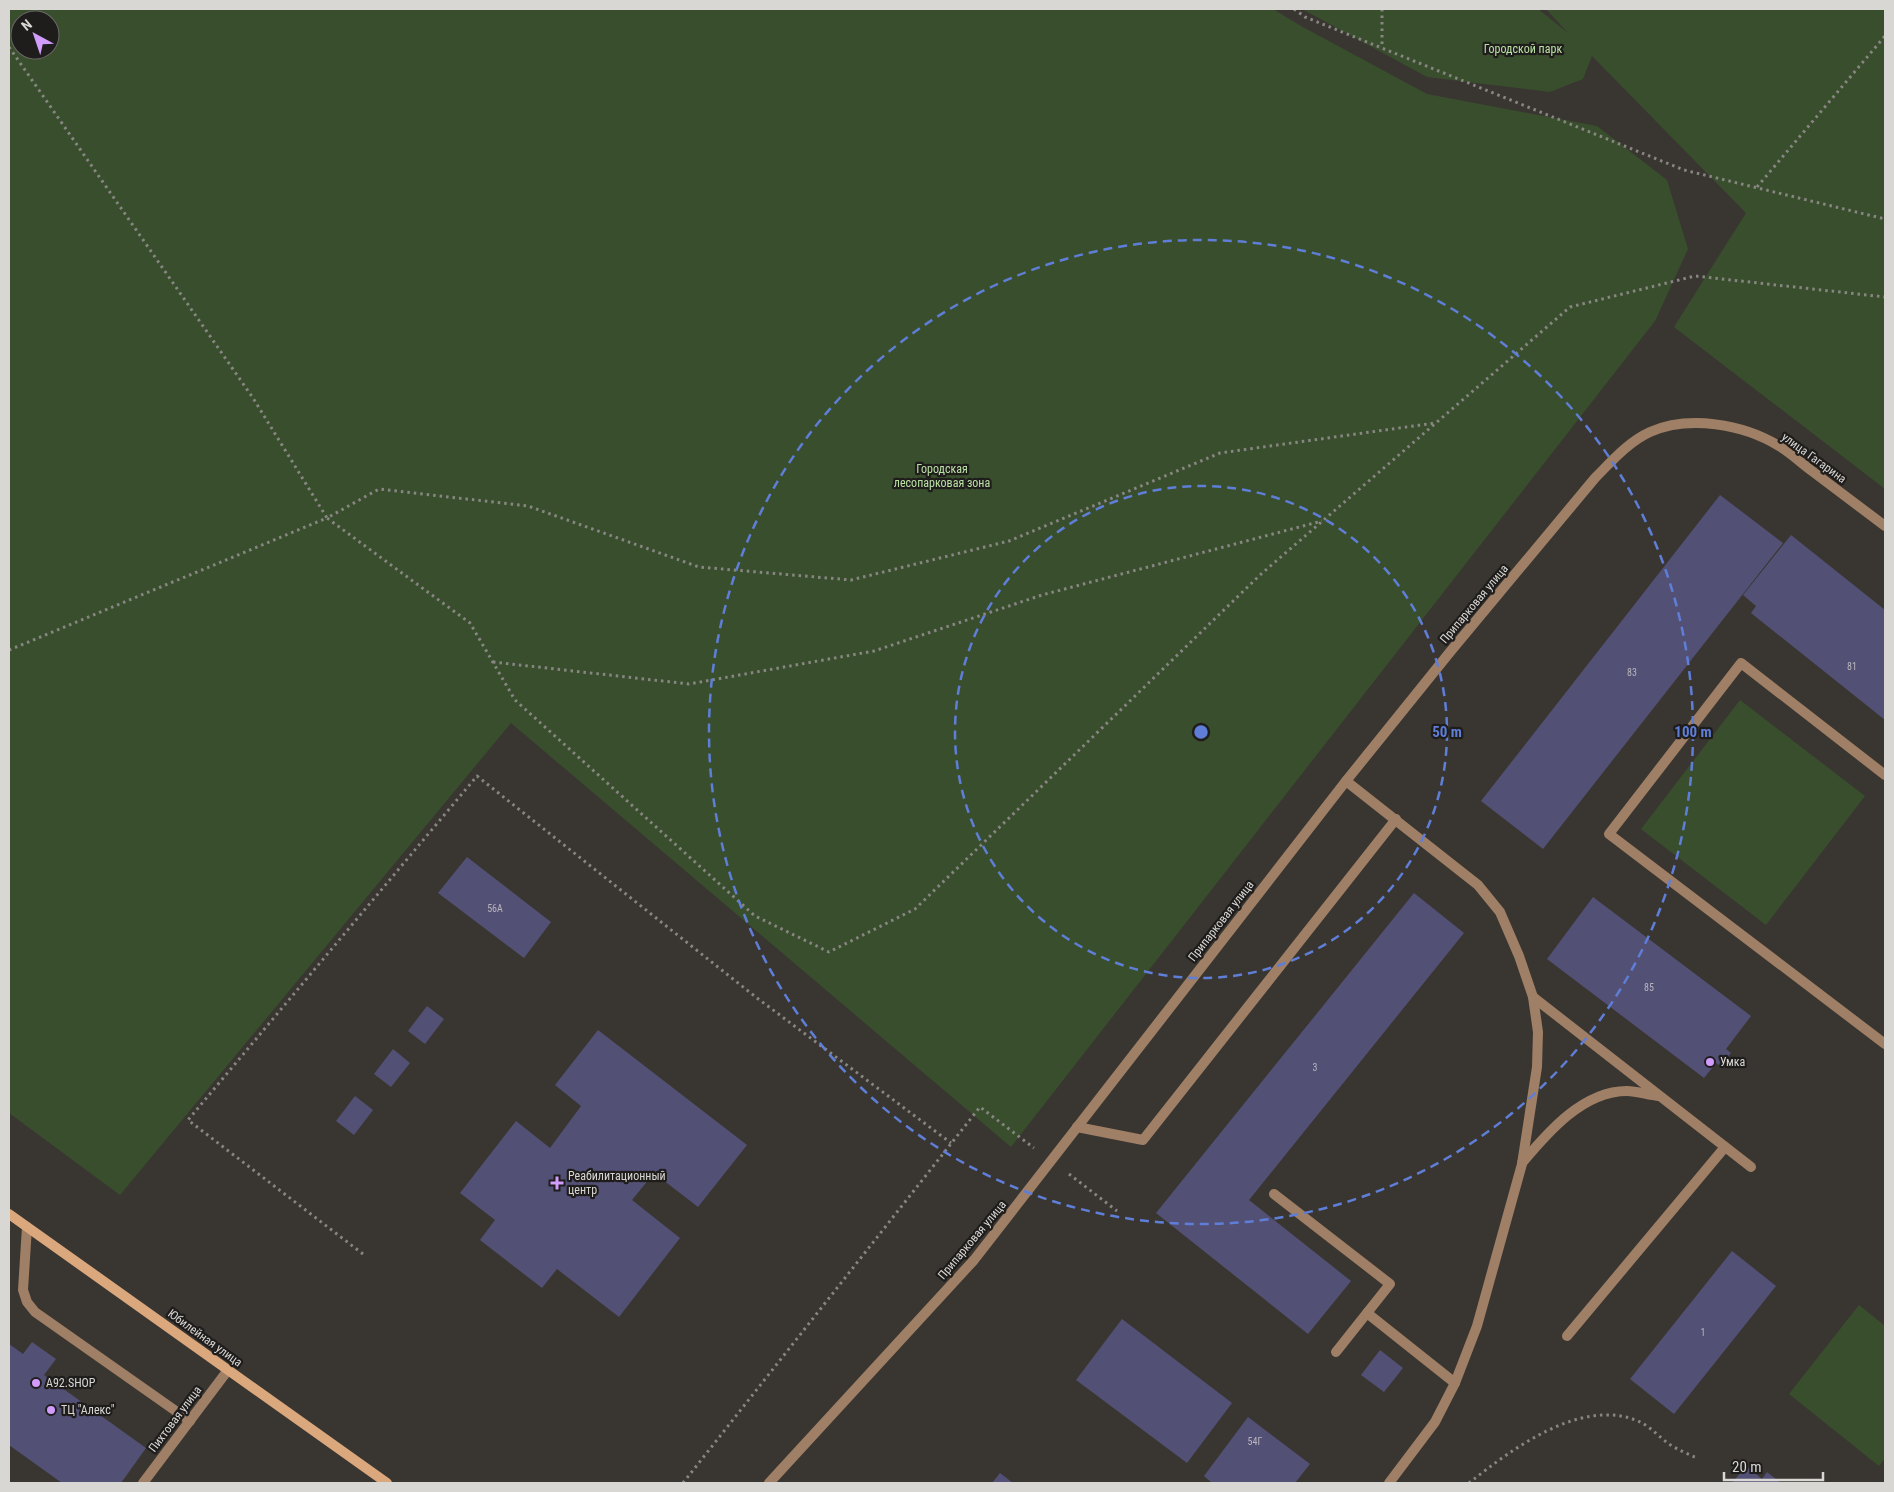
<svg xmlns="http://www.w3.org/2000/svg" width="1894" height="1492" font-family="'Roboto Condensed',sans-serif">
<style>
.green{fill:#394e2d;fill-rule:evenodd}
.building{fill:#535076}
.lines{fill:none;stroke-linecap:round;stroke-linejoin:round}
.path{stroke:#888682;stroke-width:3;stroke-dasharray:2.5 4;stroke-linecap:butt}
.lane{stroke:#9f7f65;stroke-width:10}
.street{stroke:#9f7f65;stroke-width:10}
.secondary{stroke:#dba77d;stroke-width:10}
.ring{fill:none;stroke:#5f7ed7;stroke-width:2.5;stroke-dasharray:9 6}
.poi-dot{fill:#d29cfd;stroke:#1f1d1c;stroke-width:2}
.labels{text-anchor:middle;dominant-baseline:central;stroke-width:4.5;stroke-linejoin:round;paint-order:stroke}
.number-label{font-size:10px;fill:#b8b5bc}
.park-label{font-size:12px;fill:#bae1a4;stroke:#1f1d1c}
.street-label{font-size:12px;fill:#d9d7d4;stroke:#1f1d1c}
.poi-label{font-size:12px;fill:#d9d7d4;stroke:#1f1d1c;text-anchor:start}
.centre{fill:#5f7ed7;stroke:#1f1d1c;stroke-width:2.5}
.ring-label{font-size:15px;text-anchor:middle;font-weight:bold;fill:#5f7ed7;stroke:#1f1d1c;stroke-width:4.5;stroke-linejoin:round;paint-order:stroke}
</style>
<rect width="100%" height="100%" fill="#393631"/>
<g class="green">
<path d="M9,9H1273L1301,26L1427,94L1597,126L1667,180L1688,249L1655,321L1011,1147L511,723L120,1195L9,1113ZM20,20H50V50H20Z"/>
<polygon points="1302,9 1538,9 1568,33 1546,9 1885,9 1885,489 1674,327 1746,213 1592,56 1583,79 1550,92 1427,77"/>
<polygon points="1740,700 1865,796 1766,925 1641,829"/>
<polygon points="1859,1305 1885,1326 1885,1458 1879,1466 1789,1394"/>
</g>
<g class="building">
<polygon points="1720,495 1783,543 1543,849 1481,801"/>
<polygon points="1791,535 1885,610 1885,720 1751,613 1756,606 1743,595"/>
<polygon points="467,857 551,922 524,958 438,893"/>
<polygon points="1414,893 1464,933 1249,1200 1351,1281 1308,1334 1156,1213"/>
<polygon points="1593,897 1751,1016 1726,1049 1731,1053 1720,1066 1716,1063 1704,1078 1547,959"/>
<polygon points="427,1006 444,1019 425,1044 408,1031"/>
<polygon points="598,1030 747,1145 698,1207 654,1173 632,1200 680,1238 619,1317 557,1269 542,1288 480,1240 495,1220 460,1193 516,1121 550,1148 581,1106 555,1085"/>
<polygon points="393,1049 410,1063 391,1087 374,1074"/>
<polygon points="355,1096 373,1110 354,1135 336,1121"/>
<polygon points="1732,1251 1776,1286 1674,1414 1630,1379"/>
<polygon points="1122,1319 1232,1403 1187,1463 1076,1380"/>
<polygon points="32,1342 56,1359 44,1375 146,1448 121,1483 62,1483 9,1445 9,1344 23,1354"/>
<polygon points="1380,1350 1403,1368 1384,1392 1361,1375"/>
<polygon points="1248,1417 1310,1464 1295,1483 1212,1483 1204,1476"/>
<polygon points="1746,1466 1762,1479 1767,1472 1781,1483 1732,1483"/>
<polygon points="1000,1473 1013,1483 992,1483"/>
</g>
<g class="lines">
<g class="path">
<polyline points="1294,9 1305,17 1684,170 1885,219"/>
<polyline points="1382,9 1382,48"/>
<polyline points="9,47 253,398 327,518 379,489 528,506 699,567 851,580 1009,541 1220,453 1435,423"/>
<polyline points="1757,187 1885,36"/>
<polyline points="9,650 327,518 470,623 515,700 755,916 829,952 915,909 1260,575 1570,307 1695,276 1885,297"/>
<polyline points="493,662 689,684 874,651 1042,595 1322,521"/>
<polyline points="1069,1174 1117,1211"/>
<polyline points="363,1254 188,1120 477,776 757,998 951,1143"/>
<polyline points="683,1483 980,1107 1034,1148"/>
<path d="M1469,1483C1512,1449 1581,1397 1638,1421C1650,1426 1659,1437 1669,1444C1678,1450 1688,1454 1697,1458"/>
</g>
<g class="lane">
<polyline points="1885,775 1741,663 1609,834 1885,1044"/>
<polyline points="1346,781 1478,885 1500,912 1519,956 1533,997 1538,1032 1537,1067 1522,1164 1477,1326 1455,1383 1435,1422 1389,1483"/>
<polyline points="1533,997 1751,1167"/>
<polyline points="1077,1127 1143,1140 1396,819"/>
<path d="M1522,1163C1548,1132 1583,1091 1627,1091C1637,1091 1648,1095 1658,1096"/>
<polyline points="1274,1194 1390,1284 1336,1352"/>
<polyline points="27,1227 23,1290 27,1302 35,1312 190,1421"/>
<polyline points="1367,1313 1455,1383"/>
<polyline points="1567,1336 1725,1147"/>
</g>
<g class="street">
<polyline points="143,1483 228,1370"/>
<path d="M769,1483L974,1260L1346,781L1450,652L1595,478C1611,462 1628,442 1650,432C1689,415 1743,424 1779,446C1791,453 1801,463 1812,471C1837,490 1861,508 1885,526"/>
</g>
<polyline class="secondary" points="9,1214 387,1483"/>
</g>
<g class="ring">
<circle cx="1201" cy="732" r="246"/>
<circle cx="1201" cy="732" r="492"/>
</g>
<g class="poi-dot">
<circle cx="1710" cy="1062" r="5"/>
<path d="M554.5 1175.5h5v5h5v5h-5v5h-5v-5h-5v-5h5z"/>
<circle cx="36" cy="1383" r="5"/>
<circle cx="51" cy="1410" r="5"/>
</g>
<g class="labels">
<g class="number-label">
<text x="1852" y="666">81</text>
<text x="1632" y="672">83</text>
<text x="495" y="908">56А</text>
<text x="1649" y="987">85</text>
<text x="1315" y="1067">3</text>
<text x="1703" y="1332">1</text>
<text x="1255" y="1441">54Г</text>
</g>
<g class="park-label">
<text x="1523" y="49">Городской парк</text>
<text x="942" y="469">Городская<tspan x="942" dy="14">лесопарковая зона</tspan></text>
</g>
<g class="street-label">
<text transform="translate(1814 458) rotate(36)">улица Гагарина</text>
<text transform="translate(1474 604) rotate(-50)">Припарковая улица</text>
<text transform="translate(1221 921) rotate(-52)">Припарковая улица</text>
<text transform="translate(972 1240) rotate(-50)">Припарковая улица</text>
<text transform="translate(205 1338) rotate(36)">Юбилейная улица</text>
<text transform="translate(175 1419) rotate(-53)">Пихтовая улица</text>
</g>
<g class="poi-label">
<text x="1720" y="1062">Умка</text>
<text x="568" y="1176">Реабилитационный<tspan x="568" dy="14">центр</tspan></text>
<text x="46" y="1383">A92.SHOP</text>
<text x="61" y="1410">ТЦ "Алекс"</text>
</g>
</g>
<circle cx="1201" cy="732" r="8" class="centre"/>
<g class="ring-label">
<text x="1447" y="737">50 m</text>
<text x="1693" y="737">100 m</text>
</g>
<rect width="1894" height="1492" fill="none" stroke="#d9d7d4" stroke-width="20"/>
<g transform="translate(35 35) rotate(320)"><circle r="24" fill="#1f1d1c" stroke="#696766"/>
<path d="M0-4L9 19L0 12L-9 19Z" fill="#d29cfd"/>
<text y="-8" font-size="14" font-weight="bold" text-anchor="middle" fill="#d9d7d4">N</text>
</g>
<path d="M1724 1472v8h99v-8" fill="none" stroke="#d9d7d4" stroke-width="2.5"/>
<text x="1732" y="1472" font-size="15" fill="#d9d7d4" stroke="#1f1d1c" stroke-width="4" paint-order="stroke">20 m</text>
</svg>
